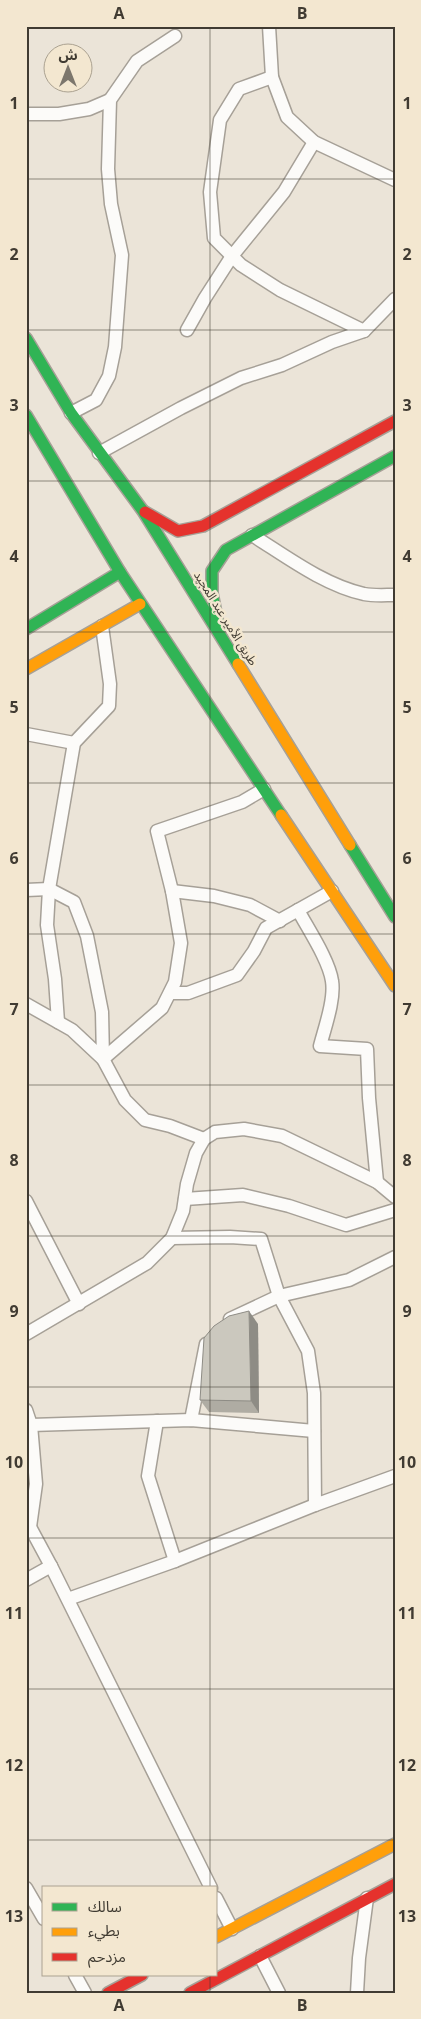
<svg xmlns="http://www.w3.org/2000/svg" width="421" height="2019" font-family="'Open Sans','Noto Sans Arabic',sans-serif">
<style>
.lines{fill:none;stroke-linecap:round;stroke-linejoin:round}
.street-casing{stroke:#a6a097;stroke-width:15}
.fast-casing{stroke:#a6a097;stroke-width:14}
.slow-casing{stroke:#a6a097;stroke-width:14}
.jam-casing{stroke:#a6a097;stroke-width:14}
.street{stroke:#fcfbf9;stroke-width:12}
.fast{stroke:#30b455;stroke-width:11}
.slow{stroke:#ff9f0a;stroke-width:11}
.jam{stroke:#e5322d;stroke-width:11}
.wall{fill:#afaca3}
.shaded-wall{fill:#8e8c85}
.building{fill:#cbc8be;stroke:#8e8c85}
.grid{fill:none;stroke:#403b32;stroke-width:1;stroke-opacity:0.55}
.labels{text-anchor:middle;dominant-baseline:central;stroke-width:5;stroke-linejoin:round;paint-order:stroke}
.street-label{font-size:12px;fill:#403b32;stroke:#f3e7d0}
.neatline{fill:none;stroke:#403b32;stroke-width:2}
.grid-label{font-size:16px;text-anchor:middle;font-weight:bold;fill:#403b32}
</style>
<rect width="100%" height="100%" fill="#ebe4d8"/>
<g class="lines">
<g class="street-casing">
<g id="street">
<polyline points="269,26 272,77 287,117 314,142 395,180"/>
<polyline points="272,77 239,89 220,120 210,192 214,238 241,265 280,290 364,331"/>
<polyline points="26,114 59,114 89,109 110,100"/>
<polyline points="187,330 205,298 232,256 284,192 314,142"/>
<polyline points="71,413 96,400 109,376 115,347 122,255 111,204 108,169 110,100 137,61 175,36"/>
<polyline points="99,453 181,408 241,378 282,365 332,342 364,331 395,299"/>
<path d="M252,535C287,557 324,585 364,594C374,596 385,595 395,595"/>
<polyline points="26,734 74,743"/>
<polyline points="26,890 49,889 74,902 87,936 102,1012 103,1059"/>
<polyline points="172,891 214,896 250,905 280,921"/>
<path d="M298,910C308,929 329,960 332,981C335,999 325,1027 320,1046L367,1049L369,1098L377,1182"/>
<polyline points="170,993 188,993 237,975 254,951 266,928 332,891"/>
<polyline points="26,1004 72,1030 103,1059 125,1100 145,1120 170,1126 204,1139"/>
<polyline points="58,1022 55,979 47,925 49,889 74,743 109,706 110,684 102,626"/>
<polyline points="103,1059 162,1008 175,982 181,943 172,891 157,831 242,802 264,789"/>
<polyline points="185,1199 243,1195 289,1206 346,1225 395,1210"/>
<polyline points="26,1201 79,1304"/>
<polyline points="172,1238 230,1237 261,1239 279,1296 308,1351 314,1393 315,1505"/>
<polyline points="230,1319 279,1296 349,1280 395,1257"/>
<polyline points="26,1334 147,1263 172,1238 183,1211 187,1184 196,1153 204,1139 215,1132 244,1129 282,1136 377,1182 395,1197"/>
<polyline points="26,1410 31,1425 36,1484 30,1527"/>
<polyline points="191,1420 206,1344"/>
<polyline points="157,1421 148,1476 175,1561"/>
<polyline points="31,1425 191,1420 314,1431"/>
<polyline points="26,1525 30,1527 51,1566 211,1888"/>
<polyline points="26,1580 51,1566"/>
<polyline points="68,1599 175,1561 315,1505 395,1476"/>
<polyline points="26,1888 44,1919"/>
<polyline points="216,1898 232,1929"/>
<polyline points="260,1956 279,1993"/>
<polyline points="75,1975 85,1993"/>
<polyline points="357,1993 359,1958 367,1898"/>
</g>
</g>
<g class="fast-casing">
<g id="fast">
<polyline points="26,338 71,413 143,511 238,664"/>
<polyline points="26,415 120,572 281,815"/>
<polyline points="218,623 212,593 212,571 226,550 395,456"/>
<polyline points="26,629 120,572"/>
<polyline points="350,845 395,917"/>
</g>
</g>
<g class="slow-casing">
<g id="slow">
<polyline points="238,664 350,845"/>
<polyline points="26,669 140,604"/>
<polyline points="281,815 395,986"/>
<polyline points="216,1937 395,1844"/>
</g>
</g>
<g class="jam-casing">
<g id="jam">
<polyline points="145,512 178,531 203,526 395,421"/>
<polyline points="108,1993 142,1975"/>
<polyline points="190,1993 395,1884"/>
</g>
</g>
<use href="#street" class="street"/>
<use href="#fast" class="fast"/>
<use href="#slow" class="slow"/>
<use href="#jam" class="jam"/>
</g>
<polygon class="wall" points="258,1324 259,1413 209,1412 200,1400"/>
<polygon class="shaded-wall" points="249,1311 258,1324 259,1413 251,1401"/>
<polygon class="building" points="249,1311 251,1401 200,1400 204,1338 214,1326 229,1316"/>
<path class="grid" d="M210,26V1888M26,179H395M26,330H395M26,481H395M26,632H395M26,783H395M26,934H395M26,1085H395M26,1236H395M26,1387H395M26,1538H395M26,1689H395M26,1840H395M210,1975V1993"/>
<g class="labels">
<g class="street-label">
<text transform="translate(226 618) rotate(58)">طريق الأمير عبد المجيد</text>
</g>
</g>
<rect width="421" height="2019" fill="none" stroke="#f3e7d0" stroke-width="55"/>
<rect x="42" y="1886" width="175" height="90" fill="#f3e7d0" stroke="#aba291"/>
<rect x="52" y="1903" width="25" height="8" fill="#30b455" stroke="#aba291"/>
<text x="88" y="1912" font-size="15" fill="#403b32">سالك</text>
<rect x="52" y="1928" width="25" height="8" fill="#ff9f0a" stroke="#aba291"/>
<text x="88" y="1936" font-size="15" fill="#403b32">بطيء</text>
<rect x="52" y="1953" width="25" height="8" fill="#e5322d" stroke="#aba291"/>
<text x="88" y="1962" font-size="15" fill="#403b32">مزدحم</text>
<g transform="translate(68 68)"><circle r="24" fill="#f3e7d0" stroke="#aba291"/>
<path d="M0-4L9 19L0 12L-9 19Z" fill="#7c766c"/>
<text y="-8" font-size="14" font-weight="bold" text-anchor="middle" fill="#403b32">ش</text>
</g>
<rect x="28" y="28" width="366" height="1964" class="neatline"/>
<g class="grid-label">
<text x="119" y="19">A</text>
<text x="302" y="19">B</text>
<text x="14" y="109">1</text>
<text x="407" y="109">1</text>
<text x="14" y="260">2</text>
<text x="407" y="260">2</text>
<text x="14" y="411">3</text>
<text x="407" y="411">3</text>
<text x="14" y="562">4</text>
<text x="407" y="562">4</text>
<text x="14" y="713">5</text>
<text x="407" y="713">5</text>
<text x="14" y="864">6</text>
<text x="407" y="864">6</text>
<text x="14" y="1015">7</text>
<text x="407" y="1015">7</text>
<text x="14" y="1166">8</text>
<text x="407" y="1166">8</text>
<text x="14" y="1317">9</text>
<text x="407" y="1317">9</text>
<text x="14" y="1468">10</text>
<text x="407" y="1468">10</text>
<text x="14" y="1619">11</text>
<text x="407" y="1619">11</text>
<text x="14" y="1771">12</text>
<text x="407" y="1771">12</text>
<text x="14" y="1922">13</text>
<text x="407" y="1922">13</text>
<text x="119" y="2011">A</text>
<text x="302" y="2011">B</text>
</g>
</svg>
